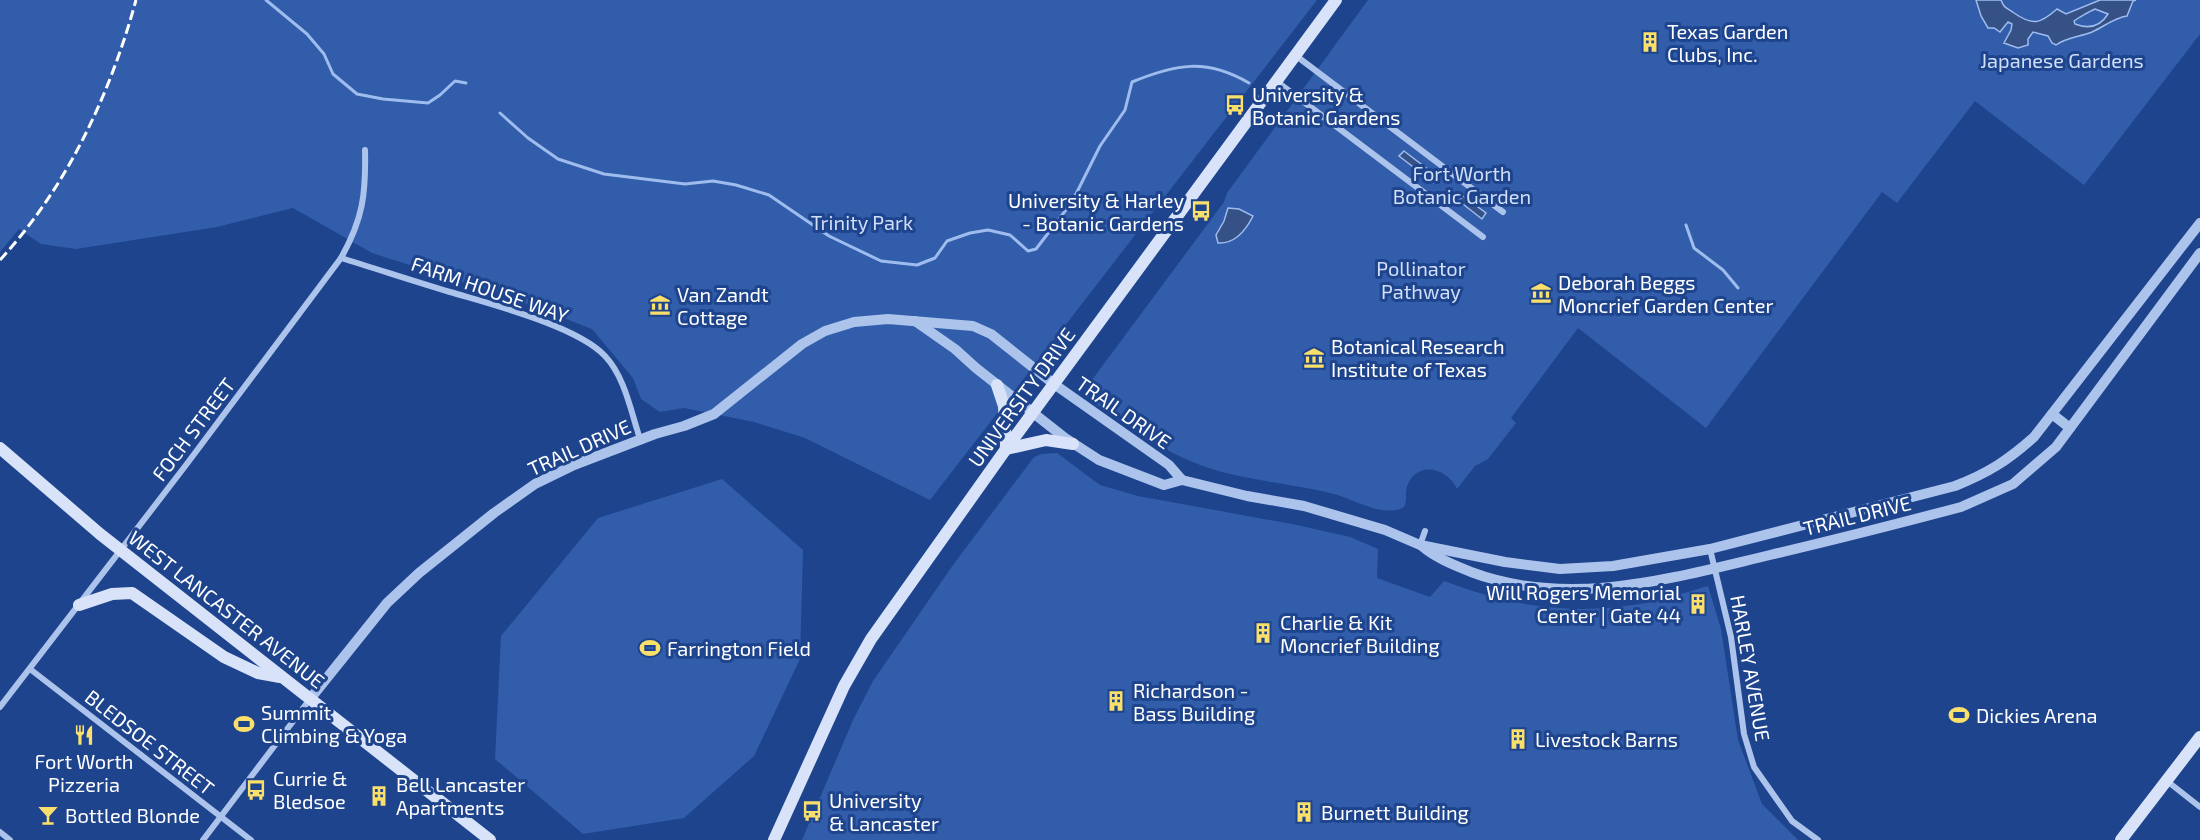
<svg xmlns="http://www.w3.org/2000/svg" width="2200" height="840" font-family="'Exo 2',sans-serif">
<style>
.green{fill:#325daa}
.water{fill:#365186;stroke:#9fbcee;stroke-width:1.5;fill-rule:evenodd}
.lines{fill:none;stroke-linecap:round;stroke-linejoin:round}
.stream{stroke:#9fbcee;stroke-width:3}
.minor{stroke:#acc3ec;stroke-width:6}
.tertiary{stroke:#acc3ec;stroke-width:10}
.secondary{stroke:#d8e3f9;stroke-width:12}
.rail{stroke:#fff;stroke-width:3;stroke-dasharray:10 4.5;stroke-linecap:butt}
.labels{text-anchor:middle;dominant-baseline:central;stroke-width:6;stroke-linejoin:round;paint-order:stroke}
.poi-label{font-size:20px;fill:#fff;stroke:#1e448d;text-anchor:start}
.park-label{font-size:20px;fill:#d1dff9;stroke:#1e448d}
.street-label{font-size:20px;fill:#fff;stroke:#1e448d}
</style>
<rect width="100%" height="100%" fill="#1e448d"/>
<g class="green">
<polygon points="0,0 1317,0 930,500 805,438 754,422 684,408 660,412 641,399 633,378 592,329 506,296 372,253 293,208 217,227 76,249 41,244 19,229 0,252"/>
<path d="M1368,0H2200V34L2084,185L1975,101L1897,203L1882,192L1706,428L1578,328L1511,418L1516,423L1488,459L1475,466L1457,489C1448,469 1419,460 1408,484C1404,492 1408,500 1404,507C1386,519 1353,499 1334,494C1300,485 1264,482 1230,474C1177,462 1132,430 1089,399L1086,392L1089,384L1224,202L1227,193Z"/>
<path d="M1057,453L1100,485L1138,496L1297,525L1350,537L1378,549L1377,578L1430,597L1444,581C1513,607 1573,616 1646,603C1667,599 1687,592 1708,586L1721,629L1738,740L1762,804L1798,840H802L853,720L873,681L953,565L1034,457L1042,454Z"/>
<polygon points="722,479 803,550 800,659 754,756 684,818 583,834 495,759 501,636 598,518"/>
</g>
<g class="water">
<path d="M1976,0H2001C2004,9 2008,8 2014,13C2033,26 2040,24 2057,9L2066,14L2100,0H2136L2133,1L2127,16C2114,18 2105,26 2092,32C2080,37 2067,37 2056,45L2052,43L2048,36L2033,32L2028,39V45L2018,48L2004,43L2011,30L2012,24L2008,22L2000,32L1994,28H1988L1981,16ZM2095,9L2108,14C2100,27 2088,29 2075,24L2074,21C2078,18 2090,11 2095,9Z"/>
<polygon points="1404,151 1438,177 1434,183 1399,156"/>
<polygon points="1463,196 1486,213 1482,219 1459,201"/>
<path d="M1228,208L1239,209L1253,216C1246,230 1235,244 1218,243L1216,235L1224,221Z"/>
</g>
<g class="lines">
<g class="stream">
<polyline points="266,0 307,34 324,54 333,74 357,94 383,99 428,103 440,95 455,81 466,83"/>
<path d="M500,113L528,138L558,159L604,174L685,184L713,181L736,185L769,195L829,236L881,261L917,265L935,258L947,241L970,233L988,230L1010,235L1028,251L1036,249L1072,202L1100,146L1125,110L1132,82C1176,64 1206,58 1249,83"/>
<polyline points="1686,225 1694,248 1723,270 1738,288"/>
</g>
<g class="minor">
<polyline points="1295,55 1503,212"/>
<polyline points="1276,81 1483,237"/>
<path d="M341,258C377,269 413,281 450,292C490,304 577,326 605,356C625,377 631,412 640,439"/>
<polyline points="1420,545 1425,531"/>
<polyline points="1710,549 1731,637 1744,734 1754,767 1792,821 1818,840"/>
<polyline points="30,669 251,840"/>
<path d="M0,707L186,465L341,258C363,219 366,194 365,150"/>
<polyline points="2167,781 2200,807"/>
<polyline points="0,832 10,840"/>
<polyline points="203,840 310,699"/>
</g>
<g class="tertiary">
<path d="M915,321L955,349L976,368L1065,438L1099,460L1164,485L1182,480L1247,496L1304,506L1385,530L1420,545L1505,562L1560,569L1613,566L1710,549L1955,486C1988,473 2007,461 2034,437L2200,223"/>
<polyline points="2052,414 2070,428"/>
<path d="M1423,547C1436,558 1454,565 1471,572C1569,609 1672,578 1770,555C1834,540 1897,524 1961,507L2013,484L2056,447L2200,253"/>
<polyline points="310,699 387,603 419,573 494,513 535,484 574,465 655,434 684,426 714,414 802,344 825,331 854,322 888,319 973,326 991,334 1054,384 1169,465 1182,480"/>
</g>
<g class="secondary">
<polyline points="997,385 1004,406 1006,449"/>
<polyline points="0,448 100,534 490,840"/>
<polyline points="1006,449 1046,440 1073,444"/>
<polyline points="79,605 112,594 132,593 224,657 258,673 280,677"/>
<polyline points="774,840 844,686 871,639 1006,449 1336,0"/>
<polyline points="2121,840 2200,737"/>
</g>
<path class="rail" d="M0,260C67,187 110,95 136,0"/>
</g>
<defs>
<g id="building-bare" transform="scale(1.62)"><path d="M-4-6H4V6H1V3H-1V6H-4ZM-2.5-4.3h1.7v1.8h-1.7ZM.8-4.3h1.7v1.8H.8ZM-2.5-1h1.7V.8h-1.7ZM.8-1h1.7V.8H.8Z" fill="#fbdf6b" stroke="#1e448d" stroke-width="2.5" paint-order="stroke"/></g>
<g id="bus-bare" transform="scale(1.62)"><path d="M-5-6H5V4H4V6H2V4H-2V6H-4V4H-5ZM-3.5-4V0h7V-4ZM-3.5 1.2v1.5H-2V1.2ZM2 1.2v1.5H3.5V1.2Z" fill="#fbdf6b" stroke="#1e448d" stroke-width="2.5" paint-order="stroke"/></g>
<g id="museum-bare" transform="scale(1.62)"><path d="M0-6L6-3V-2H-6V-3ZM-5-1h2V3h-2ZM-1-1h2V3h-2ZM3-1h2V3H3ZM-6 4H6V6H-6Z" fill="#fbdf6b" stroke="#1e448d" stroke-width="2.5" paint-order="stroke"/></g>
<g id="stadium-bare" transform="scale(1.62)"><path d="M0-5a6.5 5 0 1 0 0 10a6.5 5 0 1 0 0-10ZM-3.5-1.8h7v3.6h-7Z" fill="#fbdf6b" stroke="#1e448d" stroke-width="2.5" paint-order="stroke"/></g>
<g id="restaurant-bare" transform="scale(1.62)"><path d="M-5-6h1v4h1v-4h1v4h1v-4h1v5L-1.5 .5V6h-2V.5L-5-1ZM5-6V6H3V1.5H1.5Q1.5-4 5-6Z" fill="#fbdf6b" stroke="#1e448d" stroke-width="2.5" paint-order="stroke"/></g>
<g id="bar-bare" transform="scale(1.62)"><path d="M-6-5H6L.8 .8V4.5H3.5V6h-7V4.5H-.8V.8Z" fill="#fbdf6b" stroke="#1e448d" stroke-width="2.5" paint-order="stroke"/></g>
</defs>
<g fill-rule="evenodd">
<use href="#building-bare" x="1650" y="42"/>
<use href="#bus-bare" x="1235" y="105"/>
<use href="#bus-bare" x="1201" y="211"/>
<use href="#museum-bare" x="1541" y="293"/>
<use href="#museum-bare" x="660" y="305"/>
<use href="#museum-bare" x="1314" y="358"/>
<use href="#building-bare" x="1698" y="604"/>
<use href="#building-bare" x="1263" y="633"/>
<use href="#stadium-bare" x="650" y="648"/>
<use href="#building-bare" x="1116" y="701"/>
<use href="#stadium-bare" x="1959" y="715"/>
<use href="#stadium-bare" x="244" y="724"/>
<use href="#restaurant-bare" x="84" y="735"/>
<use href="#building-bare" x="1518" y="739"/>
<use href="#bus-bare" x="256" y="790"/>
<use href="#building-bare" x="379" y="796"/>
<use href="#bus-bare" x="812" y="811"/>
<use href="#building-bare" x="1304" y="812"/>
<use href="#bar-bare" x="48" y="815"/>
</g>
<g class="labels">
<g class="poi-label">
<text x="1667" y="31">Texas Garden<tspan x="1667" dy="23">Clubs, Inc.</tspan></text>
<text x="1252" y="94">University &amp;<tspan x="1252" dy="23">Botanic Gardens</tspan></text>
<text x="1184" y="200" text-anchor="end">University &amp; Harley<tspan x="1184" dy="23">- Botanic Gardens</tspan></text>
<text x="1558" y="282">Deborah Beggs<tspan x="1558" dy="23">Moncrief Garden Center</tspan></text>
<text x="677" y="294">Van Zandt<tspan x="677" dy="23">Cottage</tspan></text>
<text x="1331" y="346">Botanical Research<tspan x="1331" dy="23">Institute of Texas</tspan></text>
<text x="1681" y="592" text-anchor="end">Will Rogers Memorial<tspan x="1681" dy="23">Center | Gate 44</tspan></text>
<text x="1280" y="622">Charlie &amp; Kit<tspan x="1280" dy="23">Moncrief Building</tspan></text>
<text x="667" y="648">Farrington Field</text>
<text x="1133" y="690">Richardson -<tspan x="1133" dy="23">Bass Building</tspan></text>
<text x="261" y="712">Summit<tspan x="261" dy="23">Climbing &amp; Yoga</tspan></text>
<text x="1976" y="715">Dickies Arena</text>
<text x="1535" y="739">Livestock Barns</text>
<text x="84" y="761" text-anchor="middle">Fort Worth<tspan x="84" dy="23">Pizzeria</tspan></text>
<text x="273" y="778">Currie &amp;<tspan x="273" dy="23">Bledsoe</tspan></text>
<text x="396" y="784">Bell Lancaster<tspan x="396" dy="23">Apartments</tspan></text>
<text x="829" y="800">University<tspan x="829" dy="23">&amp; Lancaster</tspan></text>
<text x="1321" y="812">Burnett Building</text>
<text x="65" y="815">Bottled Blonde</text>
</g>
<g class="park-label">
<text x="2062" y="60">Japanese Gardens</text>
<text x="1462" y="173">Fort Worth<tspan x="1462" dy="23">Botanic Garden</tspan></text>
<text x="862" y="222">Trinity Park</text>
<text x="1421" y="268">Pollinator<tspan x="1421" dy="23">Pathway</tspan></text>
</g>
<g class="street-label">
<text transform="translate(490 289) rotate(19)">FARM HOUSE WAY</text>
<text transform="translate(1021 397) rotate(-54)">UNIVERSITY DRIVE</text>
<text transform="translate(1124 412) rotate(35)">TRAIL DRIVE</text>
<text transform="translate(193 429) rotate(-53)">FOCH STREET</text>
<text transform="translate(579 447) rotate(-24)">TRAIL DRIVE</text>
<text transform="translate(1857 515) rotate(-14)">TRAIL DRIVE</text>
<text transform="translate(227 609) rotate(38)">WEST LANCASTER AVENUE</text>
<text transform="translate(1751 668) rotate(80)">HARLEY AVENUE</text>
<text transform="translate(150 742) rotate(38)">BLEDSOE STREET</text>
</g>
</g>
</svg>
